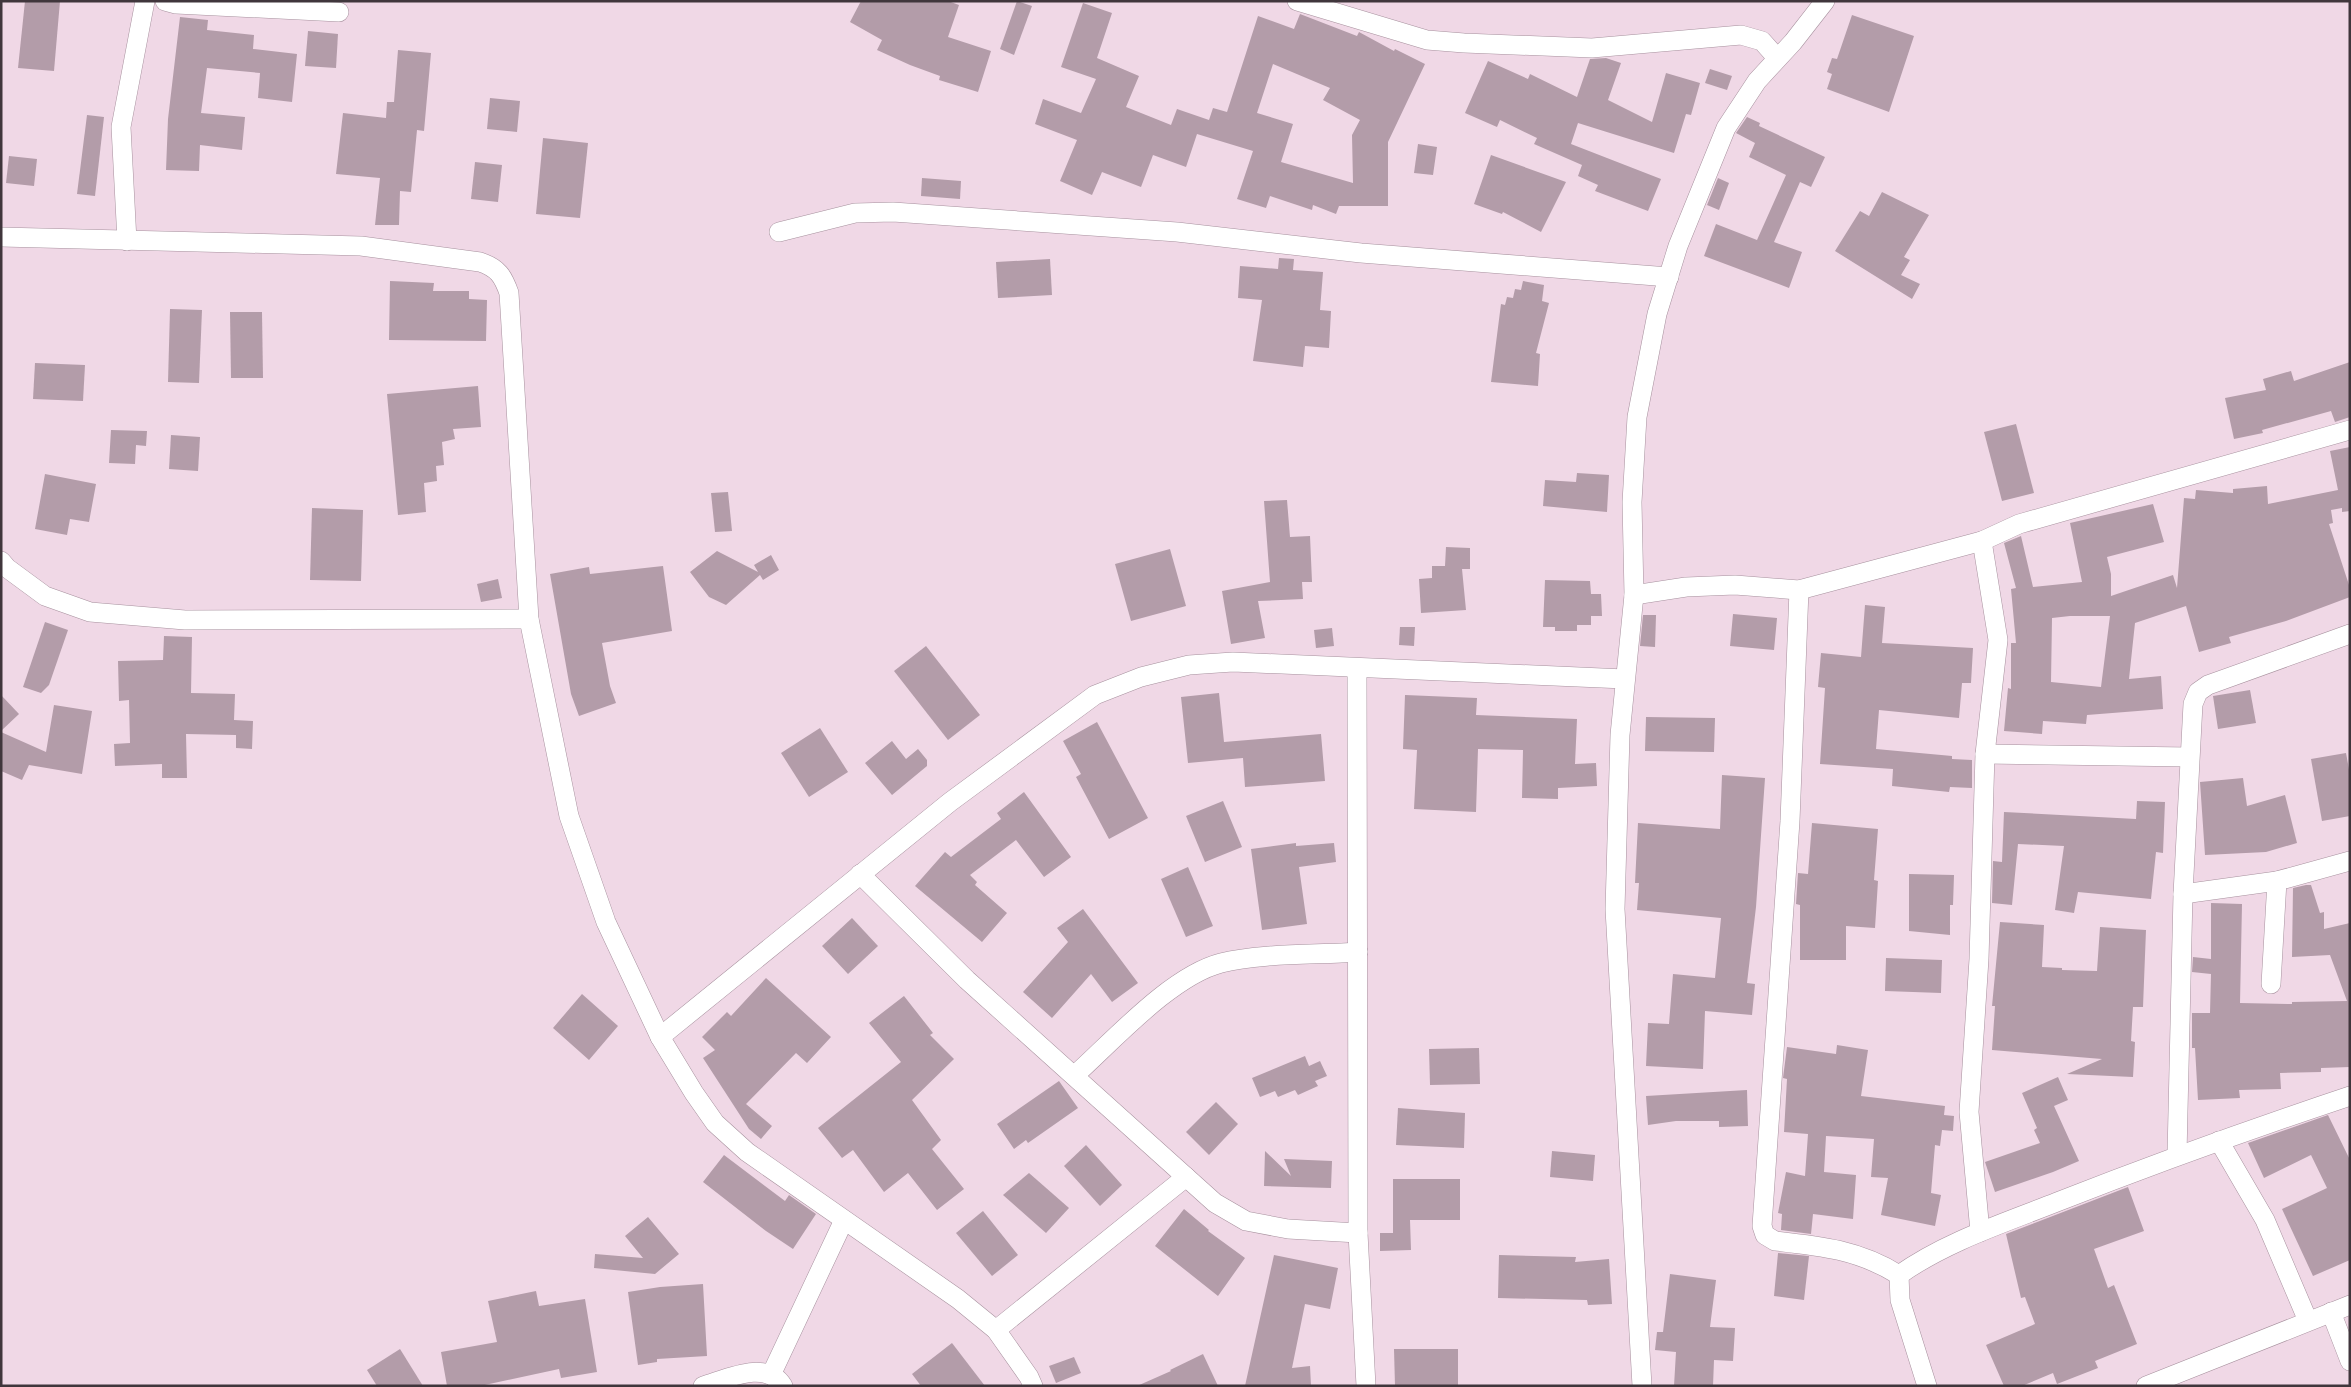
<svg xmlns="http://www.w3.org/2000/svg" width="2351" height="1387" font-family="Raleway,sans-serif">
<style>
.building{fill:#b39ca9;fill-rule:evenodd}
.lines{fill:none;stroke-linecap:round;stroke-linejoin:round}
.street-casing{stroke:#a7919e;stroke-width:20}
.street{stroke:#fff;stroke-width:19}
</style>
<rect width="100%" height="100%" fill="#f0d8e6"/>
<g class="building">
<polygon points="25,1 60,1 54,71 18,68"/>
<polygon points="861,1 948,1 959,5 948,37 991,51 978,92 939,80 940,76 910,65 877,50 882,40 850,22"/>
<polygon points="1017,1 1032,6 1014,55 1000,49"/>
<path d="M1083,3L1112,13L1097,58L1139,76L1126,107L1171,125L1177,109L1209,120L1213,108L1227,112L1258,16L1294,29L1300,14L1357,36L1359,32L1394,51L1395,49L1425,64L1388,142V206H1339L1336,214L1313,205L1312,210L1270,196L1266,208L1237,199L1253,151L1197,134L1186,167L1153,155L1141,187L1102,172L1092,195L1060,181L1077,140L1035,124L1043,99L1081,113L1096,79L1061,67ZM1273,64L1330,88L1323,100L1360,120L1352,135L1353,183L1281,162L1293,124L1257,113Z"/>
<polygon points="1852,15 1914,36 1889,112 1827,89 1832,74 1827,72 1832,58 1837,59"/>
<polygon points="180,17 208,20 207,30 254,35 253,49 297,54 292,102 258,98 260,73 207,68 201,113 245,117 242,150 200,145 199,171 166,170 168,119"/>
<polygon points="308,31 338,34 336,68 305,66"/>
<polygon points="398,50 431,53 424,131 417,130 411,192 400,191 399,225 375,225 380,178 336,174 343,113 386,118 387,102 394,102"/>
<polygon points="1606,58 1621,63 1608,100 1652,122 1666,73 1700,83 1691,115 1686,114 1674,153 1578,123 1571,144 1661,179 1648,211 1595,191 1598,185 1578,176 1582,165 1534,144 1537,138 1500,120 1497,127 1465,113 1488,61 1528,79 1530,74 1577,97 1590,59"/>
<polygon points="1710,69 1732,76 1727,90 1705,83"/>
<polygon points="490,98 520,101 517,132 487,129"/>
<polygon points="87,115 104,117 95,196 77,194"/>
<polygon points="1747,117 1760,123 1759,126 1825,157 1811,187 1800,182 1774,242 1802,252 1789,288 1704,256 1716,224 1757,240 1786,175 1749,157 1755,143 1736,133"/>
<polygon points="543,138 588,143 580,218 536,214"/>
<polygon points="1418,144 1437,147 1433,175 1414,173"/>
<polygon points="1491,155 1566,182 1541,232 1503,212 1502,214 1474,204"/>
<polygon points="9,156 37,159 34,186 6,183"/>
<polygon points="475,162 502,165 498,202 471,199"/>
<polygon points="922,178 961,181 960,199 921,196"/>
<polygon points="1718,178 1729,183 1719,210 1707,205"/>
<polygon points="1882,192 1929,215 1904,257 1910,260 1901,275 1920,284 1912,299 1835,251 1860,211 1869,216"/>
<polygon points="1279,258 1294,259 1293,270 1323,272 1320,310 1331,311 1329,348 1305,346 1303,367 1253,361 1262,300 1238,298 1240,266 1278,269"/>
<polygon points="1050,259 1052,295 998,298 996,262"/>
<polygon points="390,281 434,283 433,291 469,291 469,299 487,300 486,341 389,340"/>
<polygon points="1523,281 1544,285 1542,301 1549,303 1536,353 1540,354 1538,386 1491,382 1501,304 1505,305 1507,297 1513,298 1515,289 1521,290"/>
<polygon points="170,309 202,310 199,383 168,382"/>
<polygon points="230,312 262,312 263,378 231,378"/>
<polygon points="2350,362 2350,417 2335,422 2331,411 2262,430 2263,433 2234,439 2225,398 2266,390 2263,379 2291,371 2294,381"/>
<polygon points="35,363 85,365 83,401 33,399"/>
<polygon points="478,386 481,427 453,429 455,439 442,442 444,465 436,466 437,481 424,483 426,512 398,515 387,394"/>
<polygon points="2016,424 2034,493 2002,501 1984,432"/>
<polygon points="111,430 147,431 146,446 136,445 135,464 109,463"/>
<polygon points="171,435 200,437 198,471 169,469"/>
<path d="M2350,447V511L2342,512V508L2331,510L2333,523L2329,524L2350,588V597L2286,621L2229,637L2231,643L2199,652L2186,606L2135,623L2129,679L2161,676L2163,709L2087,715L2086,724L2043,721L2042,734L2004,731L2008,688L2011,689V643H2016L2011,589L2016,588L2004,543L2021,536L2033,587L2082,582L2070,523L2153,504L2164,542L2107,557L2111,574V596L2173,575L2177,588L2184,498L2195,499L2196,490L2233,493V489L2267,486L2268,504L2338,490L2330,451ZM2070,616H2110L2101,687L2051,682L2052,618Z"/>
<polygon points="1577,473 1609,475 1607,512 1543,506 1545,480 1576,482"/>
<polygon points="45,474 96,484 89,522 70,519 67,535 35,529"/>
<polygon points="728,492 732,531 715,532 711,493"/>
<polygon points="1287,500 1290,537 1310,536 1312,582 1302,582 1303,599 1258,601 1265,638 1231,644 1222,591 1270,582 1264,501"/>
<polygon points="312,508 363,510 361,581 310,580"/>
<polygon points="1446,547 1470,548 1470,569 1462,569 1466,610 1421,613 1419,579 1432,578 1432,566 1445,566"/>
<polygon points="1170,549 1186,606 1131,621 1115,564"/>
<polygon points="717,551 758,572 754,565 771,555 779,570 763,580 760,575 726,605 709,597 690,572"/>
<polygon points="663,566 672,631 602,643 610,686 616,703 579,716 571,694 550,574 589,567 590,574"/>
<polygon points="498,579 502,598 481,602 477,584"/>
<polygon points="1545,580 1590,581 1591,594 1601,594 1602,616 1591,616 1591,625 1577,625 1577,631 1555,631 1555,627 1543,627"/>
<polygon points="1865,605 1885,607 1882,643 1973,648 1971,683 1962,683 1959,718 1879,710 1876,749 1952,756 1952,759 1972,760 1972,788 1950,787 1949,792 1892,786 1893,769 1820,764 1825,688 1818,687 1821,653 1861,657"/>
<polygon points="1733,614 1777,618 1774,650 1730,646"/>
<polygon points="1643,615 1656,615 1655,647 1640,646"/>
<polygon points="45,622 68,630 49,685 41,693 23,687"/>
<polygon points="1400,627 1415,627 1414,646 1399,645"/>
<polygon points="1332,628 1334,646 1316,648 1314,630"/>
<polygon points="164,636 192,637 191,693 235,694 234,720 253,721 252,749 236,748 236,735 186,734 187,778 162,778 162,764 115,766 114,744 130,743 129,700 119,701 118,661 163,660"/>
<polygon points="926,646 980,715 948,740 894,671"/>
<polygon points="2250,690 2256,723 2218,729 2213,696"/>
<polygon points="1219,693 1224,742 1321,734 1325,781 1245,787 1243,758 1188,763 1181,697"/>
<polygon points="1,695 19,714 1,731"/>
<polygon points="1405,695 1477,698 1476,715 1577,719 1575,764 1596,763 1597,786 1558,788 1558,799 1522,798 1523,750 1478,749 1476,812 1414,809 1417,750 1403,749"/>
<polygon points="54,705 92,711 82,774 29,765 22,780 1,771 1,732 46,752"/>
<polygon points="1646,717 1715,718 1714,752 1645,751"/>
<polygon points="1097,722 1148,818 1109,839 1076,777 1081,774 1063,741"/>
<polygon points="820,728 848,772 809,797 781,753"/>
<polygon points="892,741 906,759 918,749 927,760 927,766 892,795 865,763"/>
<polygon points="2346,753 2350,775 2350,816 2322,821 2311,759"/>
<polygon points="1722,775 1765,778 1756,907 1747,983 1755,984 1752,1015 1705,1011 1703,1069 1646,1066 1648,1023 1669,1024 1673,974 1715,978 1721,918 1637,910 1639,883 1635,883 1638,823 1720,829"/>
<polygon points="2243,778 2247,806 2285,795 2297,843 2266,852 2205,855 2200,782"/>
<polygon points="1024,792 1071,857 1044,877 1016,840 970,875 977,882 975,885 1007,913 982,942 915,886 945,852 951,857 1001,819 997,813"/>
<polygon points="1223,801 1242,847 1205,862 1186,816"/>
<polygon points="2137,801 2165,802 2163,853 2156,852 2151,899 2078,892 2074,913 2055,910 2064,846 2018,844 2012,905 1992,903 1993,861 2002,862 2004,812 2136,819"/>
<polygon points="1812,823 1878,829 1874,880 1878,881 1875,928 1846,926 1846,960 1800,960 1800,905 1796,904 1798,873 1808,874"/>
<polygon points="1296,843 1296,846 1334,843 1336,862 1299,867 1307,924 1262,930 1251,849"/>
<polygon points="1188,867 1213,926 1186,937 1161,879"/>
<polygon points="1909,874 1954,875 1953,905 1950,905 1950,935 1909,931"/>
<polygon points="2306,885 2311,885 2320,913 2324,912 2324,929 2350,923 2350,1067 2321,1068 2321,1072 2280,1073 2281,1089 2239,1090 2240,1098 2198,1100 2195,1048 2192,1048 2192,1013 2210,1013 2211,974 2192,972 2193,957 2211,959 2211,903 2242,904 2240,1003 2292,1004 2292,1002 2347,1001 2330,955 2292,957 2293,888"/>
<polygon points="1083,909 1138,983 1112,1002 1091,974 1052,1018 1023,992 1068,942 1057,928"/>
<polygon points="852,918 878,946 848,974 822,946"/>
<polygon points="2000,922 2044,925 2042,967 2062,968 2062,970 2097,971 2100,927 2146,930 2143,1007 2133,1007 2131,1041 2135,1042 2133,1077 2067,1074 2102,1059 1992,1050 1995,1006 1992,1006"/>
<polygon points="1886,958 1942,960 1941,993 1885,991"/>
<polygon points="766,978 831,1037 807,1063 796,1053 746,1104 772,1126 761,1139 749,1129 703,1058 715,1050 702,1037 727,1012 731,1016"/>
<polygon points="582,994 618,1026 589,1060 553,1028"/>
<polygon points="904,996 933,1033 930,1035 954,1059 912,1100 941,1140 932,1149 964,1189 937,1210 908,1173 884,1192 853,1150 842,1158 818,1128 901,1062 869,1023"/>
<polygon points="1837,1045 1868,1050 1861,1096 1945,1106 1944,1115 1954,1116 1953,1131 1942,1130 1940,1146 1935,1145 1931,1193 1941,1195 1935,1226 1881,1215 1888,1178 1871,1177 1874,1139 1826,1136 1824,1172 1856,1175 1853,1219 1813,1214 1811,1234 1781,1230 1782,1214 1778,1213 1786,1172 1805,1176 1808,1134 1784,1132 1787,1079 1783,1078 1787,1047 1836,1054"/>
<polygon points="1479,1048 1480,1084 1430,1085 1429,1049"/>
<polygon points="1305,1056 1309,1066 1320,1061 1327,1076 1315,1081 1318,1086 1298,1095 1295,1090 1278,1097 1275,1091 1260,1097 1252,1078"/>
<polygon points="2058,1077 2068,1100 2054,1106 2079,1161 2053,1172 1995,1192 1985,1162 2040,1143 2034,1130 2037,1128 2022,1093"/>
<polygon points="1059,1081 1078,1108 1028,1143 1026,1140 1014,1149 997,1124"/>
<polygon points="1747,1090 1748,1126 1719,1127 1719,1121 1676,1121 1648,1125 1646,1096"/>
<polygon points="1216,1102 1238,1124 1209,1155 1186,1132"/>
<polygon points="1398,1108 1465,1113 1464,1148 1396,1145"/>
<polygon points="2328,1115 2350,1160 2350,1260 2313,1276 2282,1209 2327,1188 2311,1155 2264,1178 2248,1143"/>
<polygon points="1086,1145 1122,1185 1100,1206 1064,1166"/>
<polygon points="1265,1151 1291,1176 1284,1159 1332,1161 1331,1188 1264,1186"/>
<polygon points="1552,1151 1595,1155 1593,1181 1550,1177"/>
<polygon points="724,1155 785,1201 789,1195 816,1214 793,1249 766,1231 703,1182"/>
<polygon points="1029,1173 1069,1208 1046,1233 1003,1195"/>
<polygon points="1393,1179 1460,1179 1460,1220 1410,1220 1411,1250 1380,1251 1380,1233 1393,1233"/>
<polygon points="2128,1187 2144,1231 2094,1249 2108,1288 2114,1285 2137,1344 2095,1361 2098,1368 2057,1384 2053,1373 2022,1386 2004,1386 1986,1345 2035,1324 2025,1297 2021,1298 2006,1234"/>
<polygon points="1184,1209 1209,1230 1208,1231 1245,1258 1218,1296 1155,1246"/>
<polygon points="983,1211 1018,1255 992,1276 956,1233"/>
<polygon points="648,1217 679,1254 655,1274 594,1268 595,1254 643,1258 625,1236"/>
<polygon points="1778,1253 1809,1256 1804,1300 1774,1296"/>
<polygon points="1274,1255 1338,1268 1330,1309 1305,1304 1292,1368 1310,1366 1311,1386 1245,1386"/>
<polygon points="1499,1255 1576,1257 1575,1262 1609,1259 1612,1304 1588,1305 1587,1300 1498,1298"/>
<polygon points="1670,1274 1716,1280 1710,1327 1735,1328 1733,1361 1714,1360 1713,1386 1674,1386 1676,1352 1655,1350 1657,1332 1663,1332"/>
<polygon points="703,1284 707,1356 657,1359 657,1362 638,1365 628,1292 660,1287"/>
<polygon points="536,1291 539,1306 585,1299 597,1372 561,1378 559,1369 480,1386 447,1386 441,1352 497,1342 488,1301"/>
<polygon points="952,1343 985,1386 921,1386 912,1374"/>
<polygon points="400,1349 423,1386 377,1386 367,1370"/>
<polygon points="1394,1349 1458,1349 1458,1386 1395,1386"/>
<polygon points="1203,1354 1218,1386 1137,1386 1171,1371 1170,1370"/>
<polygon points="1074,1357 1081,1373 1056,1383 1049,1366"/>
</g>
<g class="lines">
<g class="street-casing">
<g id="street">
<polyline points="165,1 176,4 339,12"/>
<polyline points="1297,1 1427,40 1464,43 1592,48 1741,35 1762,41 1777,58"/>
<polyline points="779,232 855,213 893,212 1177,232 1361,253 1669,277"/>
<path d="M1,237L361,246L480,262C498,268 503,276 509,293L529,619L569,816L606,922L660,1037L694,1093L715,1123L747,1152L958,1299L996,1330L1029,1377L1033,1386"/>
<polyline points="127,241 121,127 145,1"/>
<polyline points="1,561 7,568 45,596 90,612 185,620 529,619"/>
<path d="M1799,590L1790,821L1762,1226L1765,1235L1775,1241C1821,1246 1859,1250 1899,1275"/>
<polyline points="1634,595 1686,587 1735,585 1799,590 1982,541 2019,524 2350,430"/>
<polyline points="1357,668 1358,1233 1366,1386"/>
<polyline points="1985,754 2189,757"/>
<polyline points="860,874 967,980 1215,1203 1246,1221 1288,1229 1358,1233"/>
<polyline points="2183,894 2277,881 2350,861"/>
<polyline points="2271,984 2277,881"/>
<polyline points="660,1037 950,802 1095,695 1141,677 1189,665 1233,662 1625,679"/>
<path d="M1075,1075C1114,1040 1171,976 1221,963C1260,953 1317,955 1358,952"/>
<polyline points="2219,1141 2265,1220 2308,1321"/>
<polyline points="2177,1155 2183,894 2193,704 2198,692 2208,685 2350,634"/>
<polyline points="1980,1232 1969,1112 1979,959 1985,754 1998,640 1982,541"/>
<path d="M1899,1275C1945,1242 2004,1223 2057,1202C2154,1164 2251,1129 2350,1096"/>
<polyline points="1899,1275 1900,1300 1927,1386"/>
<polyline points="2331,1312 2350,1361"/>
<polyline points="996,1330 1186,1177"/>
<polyline points="771,1375 844,1220"/>
<path d="M703,1386C727,1379 766,1359 783,1386"/>
<polyline points="1642,1386 1615,909 1620,735 1634,595 1632,502 1637,417 1657,314 1678,246 1726,128 1757,81 1793,42 1825,1"/>
<polyline points="2146,1386 2350,1305"/>
</g>
</g>
<use href="#street" class="street"/>
</g>
<rect width="2351" height="1387" fill="none" stroke="#40363c" stroke-width="5"/>
</svg>
